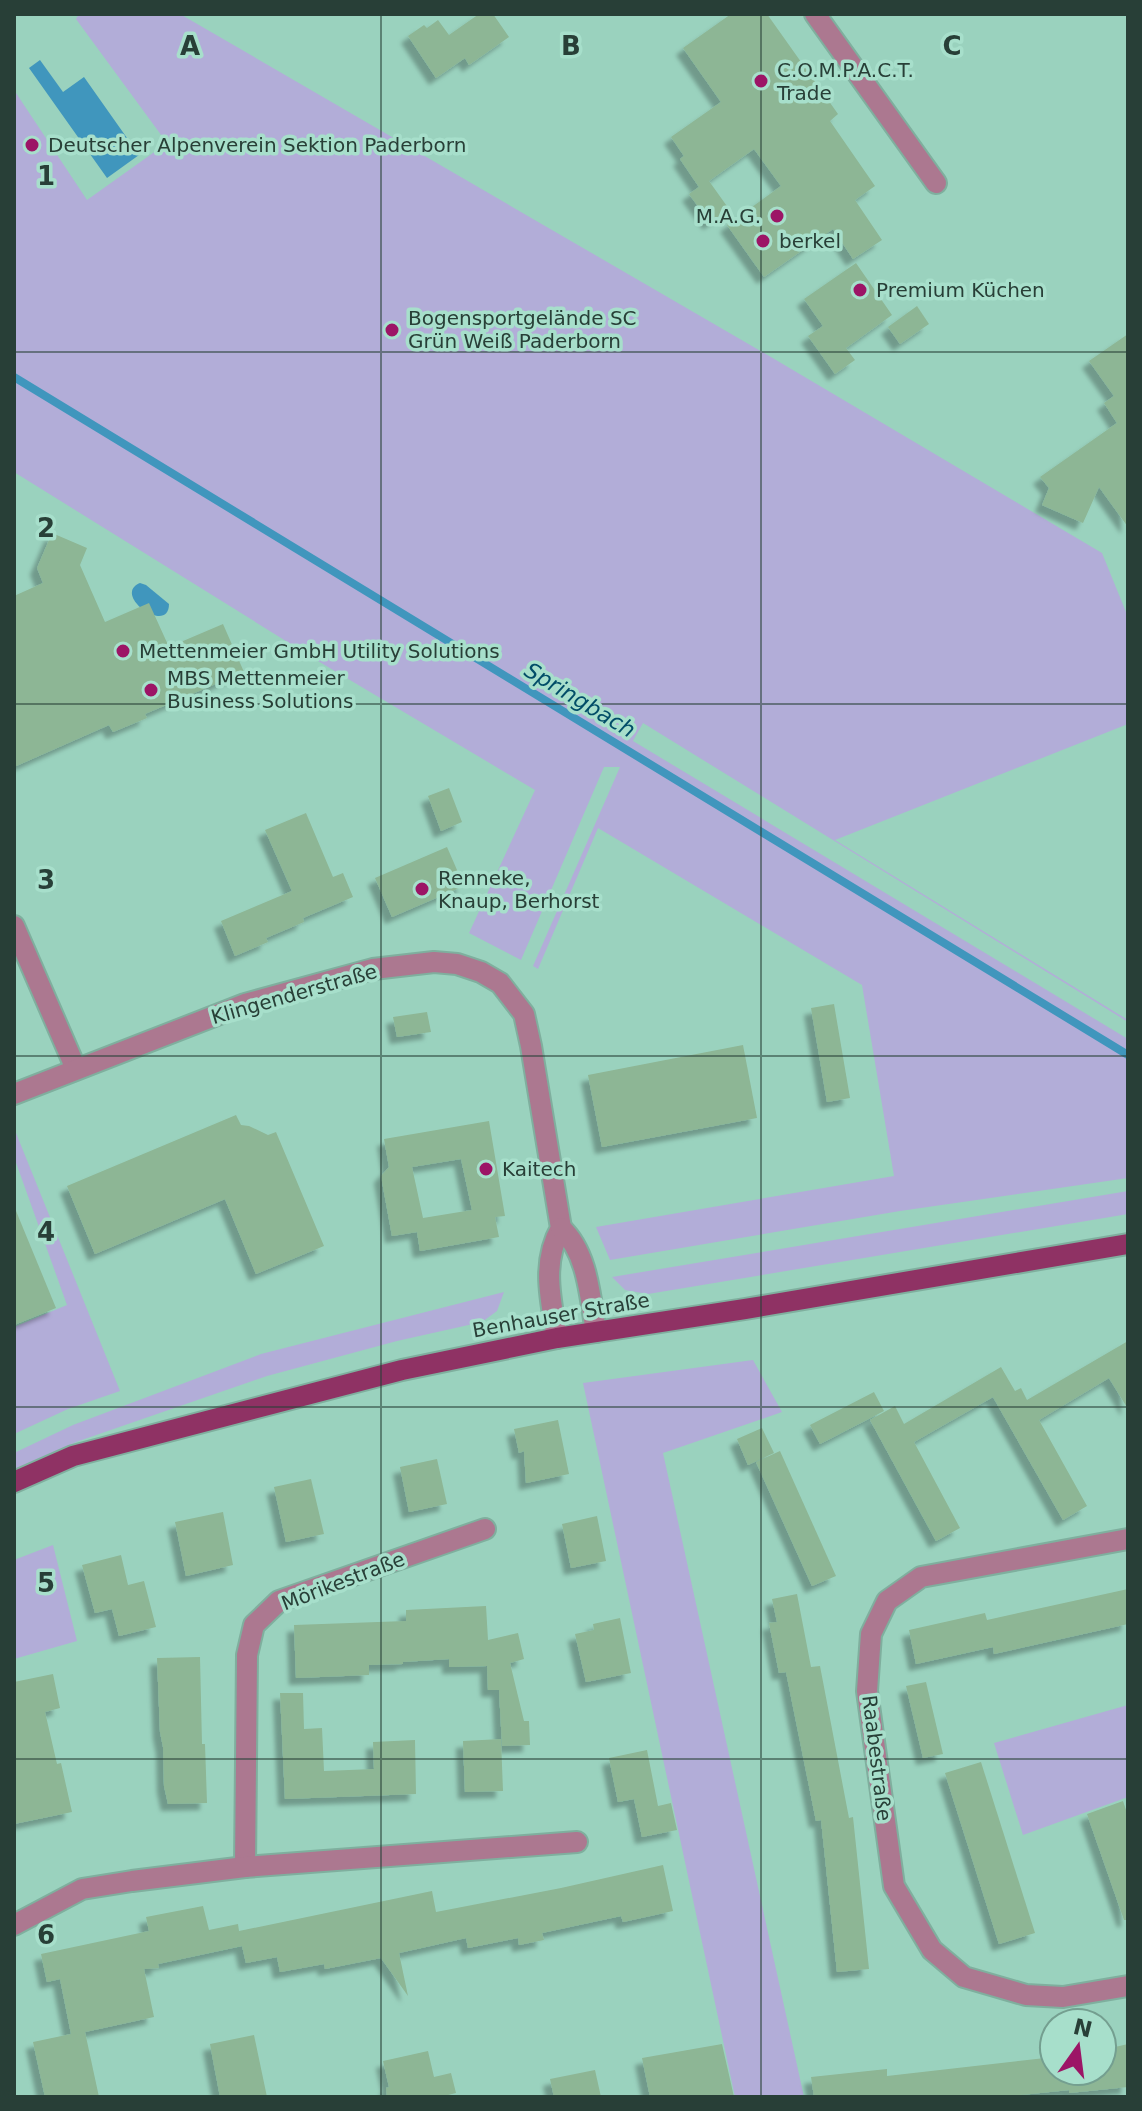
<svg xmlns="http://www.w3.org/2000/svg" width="1142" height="2111" font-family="'DejaVu Sans',sans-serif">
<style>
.green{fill:#b2add8}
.water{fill:#4096bd}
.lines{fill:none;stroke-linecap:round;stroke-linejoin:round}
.stream{stroke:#4096bd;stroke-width:8}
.building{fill:#8db695;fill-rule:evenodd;filter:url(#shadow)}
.minor-casing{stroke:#7faf9e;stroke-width:24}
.major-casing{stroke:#7faf9e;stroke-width:24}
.minor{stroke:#ac7890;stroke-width:20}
.major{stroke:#8f3264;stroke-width:20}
.grid{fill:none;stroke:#283f37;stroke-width:2;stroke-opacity:0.55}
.poi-dot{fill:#9c1566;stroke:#a7dfcb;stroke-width:3}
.labels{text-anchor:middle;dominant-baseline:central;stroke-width:7;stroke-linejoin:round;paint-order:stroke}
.poi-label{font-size:20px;fill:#283f37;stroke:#a7dfcb;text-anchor:start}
.street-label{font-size:20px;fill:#283f37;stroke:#a7dfcb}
.water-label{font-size:22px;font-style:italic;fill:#024d68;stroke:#a7dfcb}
.grid-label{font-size:26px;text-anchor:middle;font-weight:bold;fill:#283f37;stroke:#a7dfcb;stroke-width:7;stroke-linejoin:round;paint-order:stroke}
</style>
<defs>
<filter id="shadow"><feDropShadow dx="-7" dy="7" stdDeviation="2" flood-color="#0004"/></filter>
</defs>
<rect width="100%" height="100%" fill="#9ad2be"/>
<g class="green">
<polygon points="79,14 180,14 776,360 1102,553 1128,617 1128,724 835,840 1128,1020 1128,1022 643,723 633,741 1128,1039 1128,1178 900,1211 610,1260 596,1227 894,1176 862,985 598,828 538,969 533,966 620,767 604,767 521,960 469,933 535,790 323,664 14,472 14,90 87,200 167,143 76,19"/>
<polygon points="14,1128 120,1391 68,1409 14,1434 14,1327 67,1305 14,1157"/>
<polygon points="1128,1191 1128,1214 648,1294 625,1290 612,1277"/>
<polygon points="504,1292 497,1311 482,1322 397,1341 267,1376 76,1442 14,1470 14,1453 73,1425 261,1354"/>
<polygon points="753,1360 782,1412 663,1453 804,2097 735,2097 583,1383"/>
<polygon points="53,1545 77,1641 14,1659 14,1560"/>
<polygon points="1128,1705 1128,1797 1023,1835 994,1743"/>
</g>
<g class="water">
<polygon points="40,60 63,92 84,77 139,155 107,178 29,68"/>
<path d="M140,583L146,585L169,604C169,636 111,595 140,583Z"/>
</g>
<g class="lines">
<polyline class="stream" points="14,377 1128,1055"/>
</g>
<g class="building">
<polygon points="479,14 493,14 509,37 469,65 465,58 436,78 408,36 424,25 427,28 438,20 449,35"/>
<polygon points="731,14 767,14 838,114 830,121 875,186 855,200 882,240 853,259 833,229 764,277 727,225 781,186 754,149 709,181 729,209 710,223 689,194 699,187 680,159 684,156 671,137 721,102 683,48"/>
<polygon points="856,263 892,315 846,348 855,360 835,374 808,336 823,326 804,299"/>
<polygon points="917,306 929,324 900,344 888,327"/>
<polygon points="1128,334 1128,527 1099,487 1083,523 1042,505 1049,488 1040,477 1117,423 1104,403 1114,396 1089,361"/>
<polygon points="52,533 87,548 80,565 105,622 149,603 169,647 223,624 244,672 145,714 147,718 113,732 109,725 14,767 14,596 43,583 37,568"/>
<polygon points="449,788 462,822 441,831 428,796"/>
<polygon points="306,813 333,877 343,873 353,897 303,918 304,922 266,938 268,942 235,956 221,921 292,891 265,830"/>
<polygon points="447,847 464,886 392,917 375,878"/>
<polygon points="834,1004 850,1098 827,1102 811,1008"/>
<polygon points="427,1012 431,1032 397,1037 393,1017"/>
<polygon points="743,1045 757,1118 602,1147 588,1075"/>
<polygon points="236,1115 241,1125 249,1126 268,1135 276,1132 324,1246 256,1274 225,1199 95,1254 67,1186"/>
<path d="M489,1121L505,1216L495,1217L499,1237L420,1251L417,1232L392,1236L381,1176L389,1167L384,1139ZM461,1159L472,1210L423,1218L412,1167Z"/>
<polygon points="14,1206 56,1308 14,1325"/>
<polygon points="1128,1341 1128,1409 1109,1378 1039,1420 1087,1506 1063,1520 993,1397 914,1442 960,1528 936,1541 870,1420 895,1406 904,1424 1001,1367 1015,1391 1021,1388 1027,1400"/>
<polygon points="874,1392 884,1411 820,1444 810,1425"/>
<polygon points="558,1420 569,1474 526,1483 524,1451 519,1453 514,1429"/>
<polygon points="762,1428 774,1453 748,1465 737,1439"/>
<polygon points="780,1451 836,1576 812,1586 756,1462"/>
<polygon points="437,1459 447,1504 409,1512 400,1467"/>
<polygon points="311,1479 324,1534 286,1542 274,1487"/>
<polygon points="223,1512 233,1565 186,1576 175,1522"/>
<polygon points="597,1516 606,1561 571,1568 562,1524"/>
<polygon points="121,1555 128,1585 144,1581 156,1627 119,1636 112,1609 95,1613 82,1565"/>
<polygon points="1128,1589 1128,1624 994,1654 993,1647 916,1664 909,1630 985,1613 987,1620"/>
<polygon points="797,1594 811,1667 820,1666 849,1818 853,1817 869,1969 837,1972 821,1820 816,1821 786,1672 779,1673 769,1623 777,1622 772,1599"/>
<polygon points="486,1606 488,1640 518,1633 524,1659 510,1663 524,1721 529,1721 530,1745 502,1746 499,1690 488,1690 487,1666 449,1667 449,1659 403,1662 403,1664 369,1665 369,1675 296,1678 294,1625 406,1621 406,1610"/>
<polygon points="620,1618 631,1673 586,1682 575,1634 594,1630 593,1624"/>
<polygon points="200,1657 202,1744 205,1744 207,1803 168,1804 164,1786 163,1747 160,1732 157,1658"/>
<polygon points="53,1674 60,1708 45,1712 57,1764 61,1763 72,1812 14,1824 14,1682"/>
<polygon points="926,1682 943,1754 923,1758 906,1686"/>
<polygon points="280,1693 303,1693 304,1729 322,1728 324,1771 374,1769 373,1742 415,1740 416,1794 285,1799"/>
<polygon points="501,1739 503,1791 465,1792 463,1741"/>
<polygon points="647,1750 658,1806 671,1803 677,1830 642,1837 634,1799 618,1802 609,1758"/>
<polygon points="981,1762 1035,1933 999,1944 945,1773"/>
<polygon points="1123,1801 1128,1816 1128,1920 1124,1920 1087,1814"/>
<polygon points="663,1865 673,1911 623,1922 621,1916 542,1933 544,1940 519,1945 518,1938 468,1948 466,1938 399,1953 408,1996 381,1958 325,1969 324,1964 280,1972 277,1957 246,1963 242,1946 158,1964 159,1968 144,1969 154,2017 85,2032 99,2097 45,2097 33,2042 71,2034 60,1979 47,1982 41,1954 149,1931 146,1917 203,1906 209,1930 238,1924 239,1931 432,1891 436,1912 561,1888"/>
<polygon points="254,2035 267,2097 220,2097 210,2044"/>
<polygon points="722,2044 734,2097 650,2097 642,2058"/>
<polygon points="1128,2044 1128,2087 1069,2093 1069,2090 1003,2097 814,2097 811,2077 887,2069 887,2076 1054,2057 1054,2071 1102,2071 1102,2050"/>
<polygon points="428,2051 434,2077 451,2073 456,2093 440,2097 387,2097 386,2088 389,2087 383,2061"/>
<polygon points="595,2070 601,2097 554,2097 550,2079"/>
</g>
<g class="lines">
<g class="minor-casing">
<g id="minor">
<polyline points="815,14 936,183"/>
<polyline points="14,926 76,1069"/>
<path d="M14,1094L245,1004L373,969L434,962L457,964L481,972L500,983L524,1014L531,1046L561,1228C541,1263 551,1301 557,1338"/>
<path d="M561,1228C588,1253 590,1297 596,1332"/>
<polyline points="1128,1539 921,1577 887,1601 871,1634 867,1691 894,1886 932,1950 964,1977 1026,1995 1063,1997 1128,1986"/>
<polyline points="245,1867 247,1655 254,1625 279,1601 485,1529"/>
<polyline points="14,1925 82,1889 132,1881 245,1867 577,1842"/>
</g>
</g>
<g class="major-casing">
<polyline id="major" points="14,1482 73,1456 402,1370 557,1338 745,1309 1128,1244"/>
</g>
<use href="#minor" class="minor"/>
<use href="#major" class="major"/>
</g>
<path class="grid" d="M381,14V2097M761,14V2097M14,352H1128M14,704H1128M14,1056H1128M14,1407H1128M14,1759H1128"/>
<g class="poi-dot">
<circle cx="761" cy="81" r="8"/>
<circle cx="32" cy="145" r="8"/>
<circle cx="777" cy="216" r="8"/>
<circle cx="763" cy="241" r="8"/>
<circle cx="860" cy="290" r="8"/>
<circle cx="392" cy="330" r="8"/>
<circle cx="123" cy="651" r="8"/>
<circle cx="151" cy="690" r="8"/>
<circle cx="422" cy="889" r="8"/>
<circle cx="486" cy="1169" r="8"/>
</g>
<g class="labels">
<g class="poi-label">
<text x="777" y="70">C.O.M.P.A.C.T.<tspan x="777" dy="23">Trade</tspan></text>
<text x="48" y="145">Deutscher Alpenverein Sektion Paderborn</text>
<text x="761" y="216" text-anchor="end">M.A.G.</text>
<text x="779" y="241">berkel</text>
<text x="876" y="290">Premium Küchen</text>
<text x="408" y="318">Bogensportgelände SC<tspan x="408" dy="23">Grün Weiß Paderborn</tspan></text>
<text x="139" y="651">Mettenmeier GmbH Utility Solutions</text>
<text x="167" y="678">MBS Mettenmeier<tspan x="167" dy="23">Business Solutions</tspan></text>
<text x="438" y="878">Renneke,<tspan x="438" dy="23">Knaup, Berhorst</tspan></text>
<text x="502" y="1169">Kaitech</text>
</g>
<g class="street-label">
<text transform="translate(294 994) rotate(-16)">Klingenderstraße</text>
<text transform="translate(561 1315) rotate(-10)">Benhauser Straße</text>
<text transform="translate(343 1581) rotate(-21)">Mörikestraße</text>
<text transform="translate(877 1758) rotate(83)">Raabestraße</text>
</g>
<g class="water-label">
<text transform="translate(580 700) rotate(31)">Springbach</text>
</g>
</g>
<g class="grid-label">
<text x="190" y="55">A</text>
<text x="571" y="55">B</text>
<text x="952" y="55">C</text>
<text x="46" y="185">1</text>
<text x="46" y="537">2</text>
<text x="46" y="889">3</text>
<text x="46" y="1241">4</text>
<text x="46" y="1592">5</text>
<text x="46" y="1944">6</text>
</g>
<rect width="1142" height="2111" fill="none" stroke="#283f37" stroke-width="32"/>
<g transform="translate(1078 2047) rotate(14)"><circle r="38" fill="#a7dfcb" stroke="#749f90" stroke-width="2"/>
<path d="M0-6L14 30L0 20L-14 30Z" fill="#9c1566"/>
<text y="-12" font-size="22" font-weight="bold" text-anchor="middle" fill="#283f37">N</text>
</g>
</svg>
